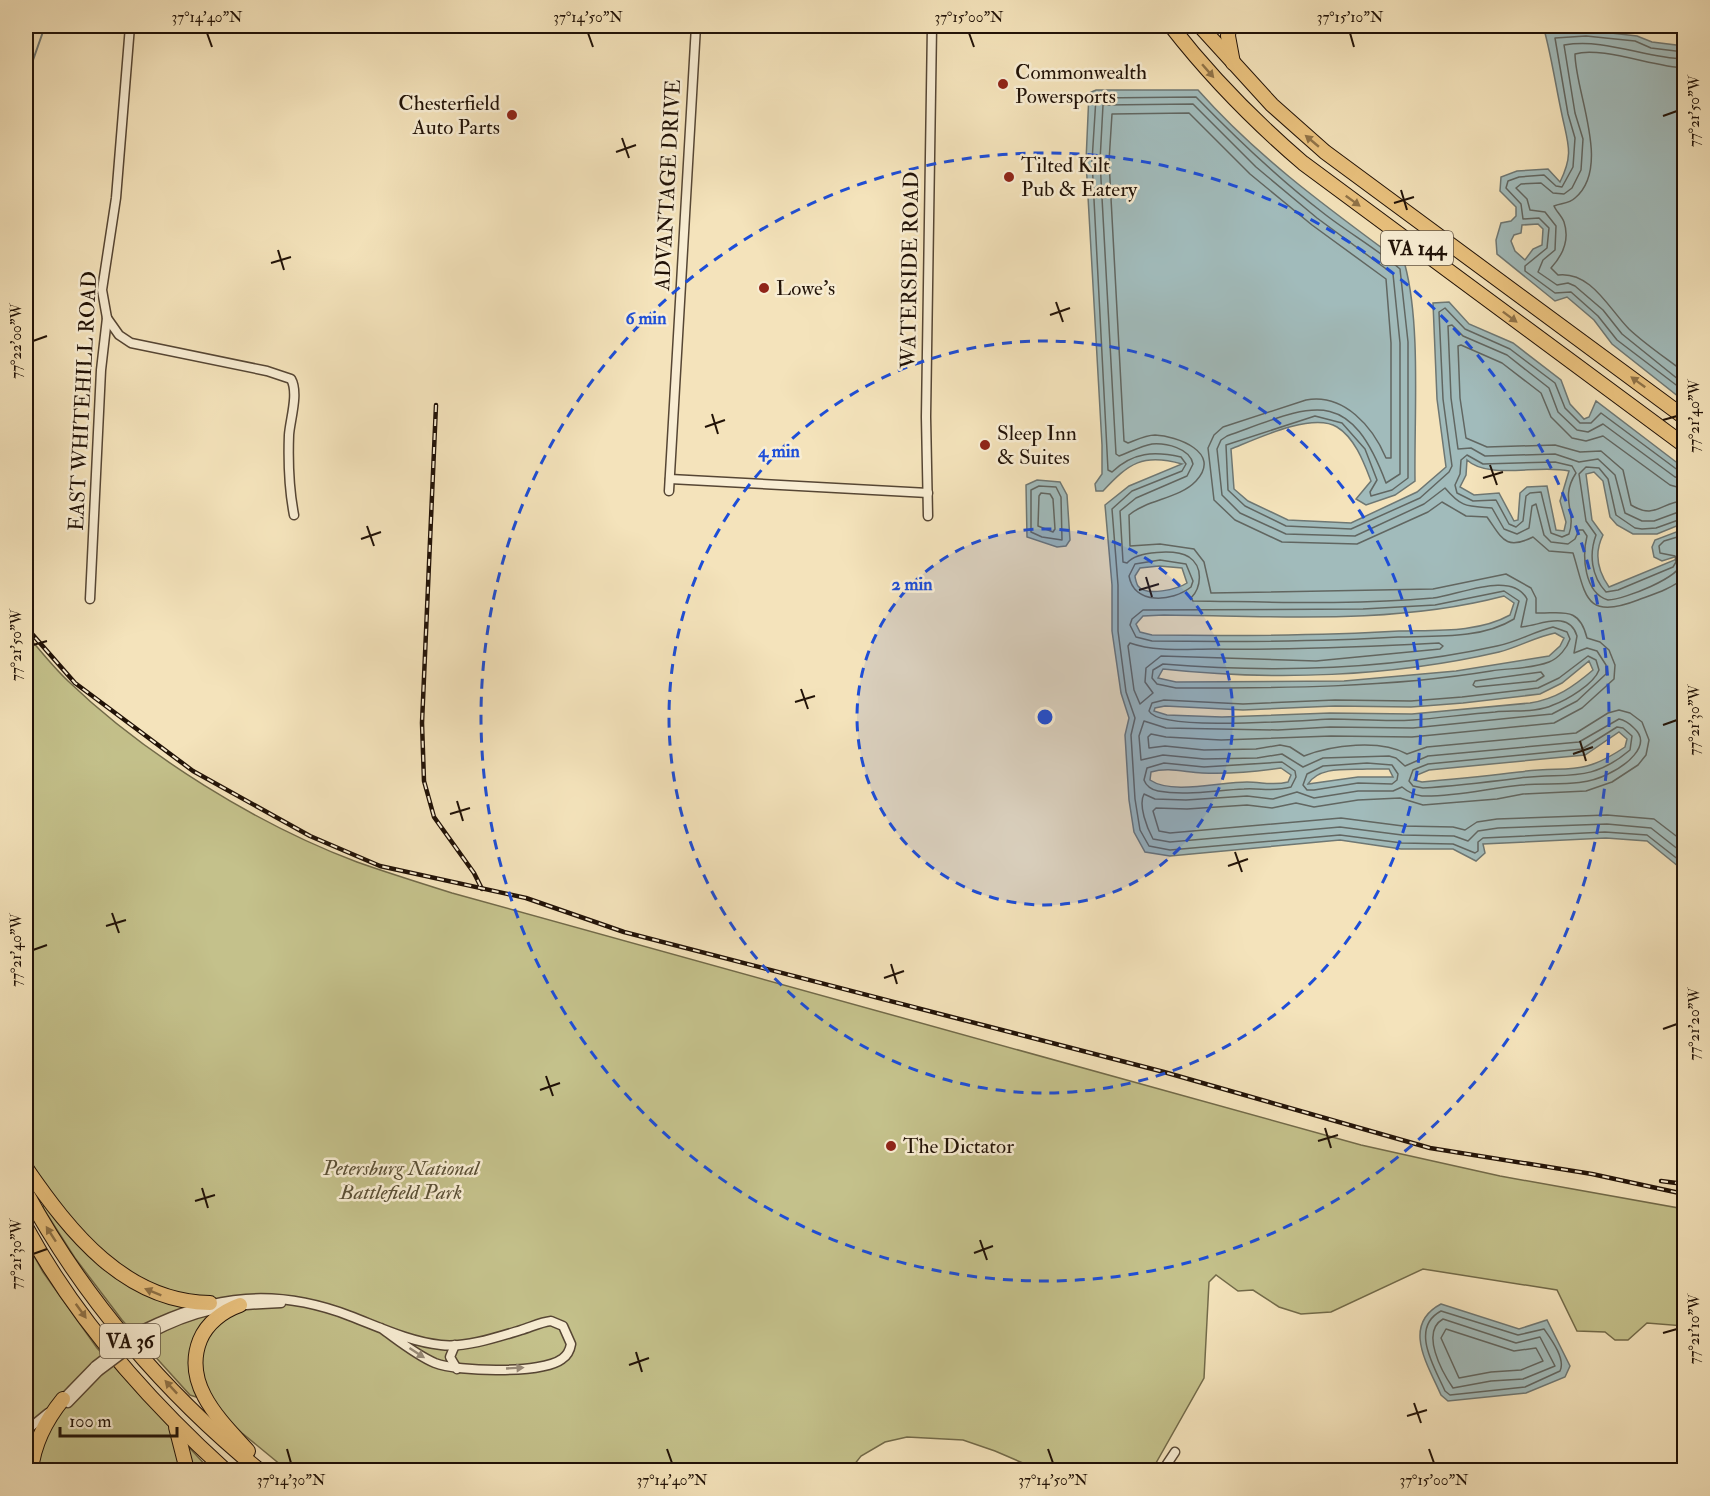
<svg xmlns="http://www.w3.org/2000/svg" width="1710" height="1496" font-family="'IM FELL Double Pica',serif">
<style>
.green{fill:#c4c18b;stroke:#726a49;stroke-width:1.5}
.water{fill:#a1bbbb;stroke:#6e7773;stroke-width:1.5;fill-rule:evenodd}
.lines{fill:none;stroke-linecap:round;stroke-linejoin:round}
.shore{stroke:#616661;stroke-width:1.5}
.stream{stroke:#6e7773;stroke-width:2}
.minor-casing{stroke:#564634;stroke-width:11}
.primary-casing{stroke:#211207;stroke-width:16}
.trunk-casing{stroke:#211207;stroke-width:16}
.minor{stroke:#f8edd3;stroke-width:8}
.primary{stroke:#eac27e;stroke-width:14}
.trunk{stroke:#eac27e;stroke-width:14}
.rail-casing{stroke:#211207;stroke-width:4.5}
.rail{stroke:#f8edd3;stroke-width:2;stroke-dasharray:7;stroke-linecap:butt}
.minor-bridge-casing{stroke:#564634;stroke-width:11;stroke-linecap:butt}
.minor-bridge{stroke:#f8edd3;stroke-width:8}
.oneway{fill:#907348}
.oneway2{fill:#978a77}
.ticks{fill:none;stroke:#211207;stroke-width:2}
.ring{fill:none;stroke:#1d4ed8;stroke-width:3;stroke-dasharray:10 8}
.poi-dot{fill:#8f2418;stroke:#f8edd3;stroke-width:2}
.labels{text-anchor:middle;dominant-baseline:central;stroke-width:5;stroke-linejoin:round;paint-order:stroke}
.shield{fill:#f8edd3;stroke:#625444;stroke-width:1.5}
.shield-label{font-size:20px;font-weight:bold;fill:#211207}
.poi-label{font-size:21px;fill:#211207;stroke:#f8edd3;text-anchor:start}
.street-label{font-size:21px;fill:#211207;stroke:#f8edd3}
.park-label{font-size:21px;font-style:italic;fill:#5a4f35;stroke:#f8edd3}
.centre{fill:#1d4ed8;stroke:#f8edd3;stroke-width:3}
.ring-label{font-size:18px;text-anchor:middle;font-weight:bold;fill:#1d4ed8;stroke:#f8edd3;stroke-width:5;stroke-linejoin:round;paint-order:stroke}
.neatline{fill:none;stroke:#211207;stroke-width:2}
.ticks-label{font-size:15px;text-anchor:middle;fill:#211207}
</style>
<rect width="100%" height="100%" fill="#f4e3bb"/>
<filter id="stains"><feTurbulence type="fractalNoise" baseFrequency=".00333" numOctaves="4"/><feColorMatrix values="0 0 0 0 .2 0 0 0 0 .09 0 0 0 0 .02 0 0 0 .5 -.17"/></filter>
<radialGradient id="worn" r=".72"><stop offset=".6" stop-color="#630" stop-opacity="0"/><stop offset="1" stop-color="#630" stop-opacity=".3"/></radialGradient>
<g class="green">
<path d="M26,634C40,650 53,667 68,681C145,755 258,825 357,862C388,873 420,883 452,893L1361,1145L1500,1176L1684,1209V1326L1647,1323L1628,1340H1615L1605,1332L1577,1331L1557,1290L1423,1269L1331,1312L1301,1314L1279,1307L1253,1290L1238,1291L1216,1275L1209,1282L1204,1378L1152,1470H1039L995,1451L963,1440L907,1437L885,1442L861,1456L850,1470H287L242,1433L197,1390L196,1397L190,1395L122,1320L75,1258L43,1208L46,1190L26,1151Z"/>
<polygon points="26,1242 43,1272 97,1348 210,1470 26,1470"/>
</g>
<g class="water">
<path d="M1585,30L1637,36L1652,42L1684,46V397H1679L1612,344L1594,320L1567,297L1555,301L1497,254L1496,240L1501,223L1511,221L1516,216V207L1500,191L1501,177L1517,171L1548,169L1560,182C1574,154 1568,144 1562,115C1556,87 1552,60 1545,33ZM1538,224L1543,229L1542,245L1533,249L1525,260L1515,251L1511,241L1514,235L1521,233L1522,225Z"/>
<path d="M1096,90H1198C1259,159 1332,211 1405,265C1421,325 1414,417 1415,481L1395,495L1366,505L1356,499L1371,481C1364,463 1355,438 1337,427C1312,412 1256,439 1231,449L1234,489L1248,501L1288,520L1351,523L1417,492L1446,467L1437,399L1433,303L1449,302L1469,324L1513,343L1561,380L1570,404L1584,419L1589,417L1596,401L1684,468V523L1657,534H1633L1617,525L1610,517L1603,481L1594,472L1586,474L1592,520L1603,535C1594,553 1597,570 1609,587L1684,556V871L1647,841L1606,838L1483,844L1485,853L1476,861L1453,849H1401L1340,840L1170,856L1145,852L1134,832L1129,800L1125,735L1129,718L1121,693L1112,631V585L1105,505L1129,486L1182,464C1143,453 1129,463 1103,491H1096L1095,484L1102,474V445L1086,161L1089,93ZM1467,460C1488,480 1540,464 1569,471L1560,501L1566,522L1564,531L1556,530L1547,486L1527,487L1520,493L1518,520L1514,521L1499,493L1474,495L1460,487L1466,475ZM1159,566L1182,568L1187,583C1178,589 1146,597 1138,586C1137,585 1135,578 1135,576L1140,568ZM1504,596L1514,603L1510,615C1478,633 1435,630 1399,631C1316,636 1234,636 1152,635L1140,632L1136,624L1143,616L1164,615C1276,616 1394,625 1504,596ZM1555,633L1564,638L1560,646L1549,656L1456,671L1344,681L1176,682L1158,678L1163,669C1273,681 1391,677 1499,652C1519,647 1535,637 1555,633ZM1589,661L1593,670C1573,687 1556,699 1530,703L1412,714L1330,713L1222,717L1167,715L1154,711L1155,708L1165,706L1243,710L1335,706L1411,707L1463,703L1540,694L1562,683ZM1619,732L1627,739L1625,747C1579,778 1569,765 1519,772C1487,776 1455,779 1422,782L1414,780L1417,775L1429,770L1585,755ZM1281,768L1291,775L1288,782C1273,786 1262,782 1247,782C1220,782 1172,795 1150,780L1151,772C1168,767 1184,772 1202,773C1228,774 1255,772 1281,768ZM1367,769H1389L1393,777H1358L1308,784C1319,766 1348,770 1367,769Z"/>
<polygon points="1037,480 1060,482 1067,495 1070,540 1066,546 1057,547 1027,537 1026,485"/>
<polygon points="1684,529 1684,554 1662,561 1654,557 1652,547 1655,540"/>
<path d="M1441,1304L1519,1329L1547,1320L1570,1366L1565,1377L1526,1393L1448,1401L1441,1395C1428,1365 1401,1325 1441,1304Z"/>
</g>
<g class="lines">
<g class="shore">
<polyline points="1684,52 1651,48 1635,41 1586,36 1555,38 1568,114 1575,138 1573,167 1562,187 1556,186 1544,175 1519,177 1508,181 1506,188 1521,204 1523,219 1539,218 1549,228 1547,248 1525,266 1525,271 1555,293 1571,292 1598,316 1617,340 1684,391"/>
<path d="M1684,59C1644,58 1606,38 1564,45L1575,113L1583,139L1581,170L1572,188L1564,194L1553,193L1541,183L1521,184L1516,188L1527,199L1530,210L1545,212L1556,226L1555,250L1543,260L1538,272L1557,285L1568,283L1575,286L1603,310L1622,334L1684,384"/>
<path d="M1684,68C1654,67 1601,46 1575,54C1575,92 1612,167 1575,198C1569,204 1561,203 1554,206C1556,211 1562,216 1564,222C1570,240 1562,256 1551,268L1558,275C1591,271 1609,309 1629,329C1646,345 1666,358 1684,372"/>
<path d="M1467,455L1483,464L1555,462L1572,466L1576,473C1559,499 1577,512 1569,534L1562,537L1551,533L1541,492L1530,493L1526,496L1523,521L1516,527L1509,524L1496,500L1473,501L1457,493L1455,485L1460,474L1461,460Z"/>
<path d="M1684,472L1679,471L1601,413L1591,423H1580L1565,408L1555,383L1510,349L1465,329L1445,308L1439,312L1443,399L1452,466L1449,472L1420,498L1351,529L1286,526L1245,506L1228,490L1226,445L1315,416L1342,423L1365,449L1377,480L1370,492L1371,496L1392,490L1408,478V342L1400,269C1376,248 1347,232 1322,212C1276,177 1236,138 1196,97L1096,98L1092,161L1108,470L1112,472C1133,452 1154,451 1181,457L1186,464L1182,471L1132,491L1112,509L1118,585V631L1126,692L1135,718L1131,735L1135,799L1140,830L1149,846L1170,850L1340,835L1402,843L1453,844L1475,853L1478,851V842L1483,838L1605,832L1647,835L1684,864"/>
<polyline points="1684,479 1675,477 1603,424 1588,432 1577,430 1558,412 1549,388 1507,355 1463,336 1452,325 1448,326 1451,398 1458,449 1471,448 1485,456 1555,454 1579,462 1598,459 1615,475 1625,513 1642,521 1654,521 1684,510"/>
<polygon points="1039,486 1056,487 1061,497 1062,540 1042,537 1031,532 1031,490"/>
<path d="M1684,489L1670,485L1603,436L1586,441L1572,438L1551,417L1541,393L1502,363L1461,345L1458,346L1460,398L1466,438L1487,447L1555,445L1580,452L1601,451L1623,470L1631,505C1655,520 1661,502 1684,501"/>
<polygon points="1041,493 1050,494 1053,499 1055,529 1053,532 1038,526 1039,496"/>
<path d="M1684,518L1656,528L1642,529L1635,528L1616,515L1608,479L1599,468L1586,467L1579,474L1586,521L1596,535C1589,554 1591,576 1606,592L1618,590L1673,567L1676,562L1675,556L1660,553L1659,546L1664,541L1684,535"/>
<path d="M1684,543L1677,546L1683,561C1680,578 1625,599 1608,600C1584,593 1582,556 1587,536L1583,530H1579L1575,539L1568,544L1551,542L1544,535L1536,504L1532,506L1529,528L1517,534L1504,529L1492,508C1467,506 1462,508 1445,488L1424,504L1355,536L1286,534L1240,513L1222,495L1217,449L1221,440L1227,436C1311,406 1348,382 1386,483L1400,474V343L1393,274L1317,218L1256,167L1193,104L1103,105L1100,161L1116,454L1119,456C1130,452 1141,446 1152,444C1166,443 1190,448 1193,464L1187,476L1136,498L1120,511L1123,562L1127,563C1137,551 1176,549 1189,557C1204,567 1201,588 1191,598L1193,601C1273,602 1354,605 1433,598C1459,595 1512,570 1527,599L1521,627C1539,626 1569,609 1577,636L1574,653L1587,648L1597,651L1606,665V674L1577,701L1552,714L1413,728L1330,727L1278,730L1166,728L1144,721L1139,736L1141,760L1163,755L1204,759L1257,758L1282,754L1303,767L1323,758L1389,756L1396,758L1405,766L1428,756L1579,742L1619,719C1625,720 1629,723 1634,728C1654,746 1623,767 1608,774C1581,788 1551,782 1522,785C1489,788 1456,797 1422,796C1414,795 1408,792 1402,787L1393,791H1358L1314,798L1297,792L1273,799L1247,796L1186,800L1155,799L1144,794C1138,805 1147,828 1153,839L1170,842L1340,827L1402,835L1454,836L1468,841L1478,831L1498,828L1607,824L1651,828L1684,854"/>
<path d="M1160,560L1186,564L1193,581L1191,587C1172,602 1134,605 1129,576L1135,564Z"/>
<path d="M1684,578C1671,589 1654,594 1638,600C1584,621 1586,595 1573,553L1549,551L1533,537C1505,551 1502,538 1487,517L1466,516L1442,502L1428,512L1357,544L1282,542L1235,520L1214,500L1208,448L1214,435L1223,427L1306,400C1344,393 1373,427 1386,458H1391V343L1386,279L1312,225L1250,174L1189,113L1112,114L1109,161L1124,441L1128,443C1136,440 1146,435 1155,435C1176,436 1223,452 1196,481C1179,499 1148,499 1129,515L1130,546L1160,544L1194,549L1204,562L1211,593L1433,589L1506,574L1531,588L1536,598V613C1561,614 1579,605 1587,638L1600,642L1609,650L1615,665L1614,679L1582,708L1554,723L1412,737L1331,736L1221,740L1166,737L1151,734L1148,737L1149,748L1165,746L1204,750L1256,749L1280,745L1290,747L1304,756C1332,745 1380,739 1407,754L1427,747L1576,733L1608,713L1619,710L1630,713L1642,722L1649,740L1646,755L1638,765L1612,782L1586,791L1523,794L1497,799L1423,805L1400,798L1358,800L1314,807L1296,803L1272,808L1247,805L1187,809L1156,808L1153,811L1159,831L1170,833L1341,818L1403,826L1453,827L1465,830L1477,822L1497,819L1607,815L1654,819L1684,842"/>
<path d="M1504,591L1519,601L1514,619C1482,639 1436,636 1398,637C1316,642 1234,642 1152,641L1136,637L1130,625L1132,619L1143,610L1363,609L1435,605Z"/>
<path d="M1553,627L1567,632L1570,639C1567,648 1559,658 1549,662C1531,669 1510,668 1491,671C1387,688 1281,688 1176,688L1157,684L1152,678L1153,670L1163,664C1274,673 1388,670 1497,646C1517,642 1533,632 1553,627Z"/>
<path d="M1130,643C1155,652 1186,649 1213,649C1288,650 1364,647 1439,643L1443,646L1440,649L1316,661L1161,656L1146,668L1145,682L1153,693L1140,704L1134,690L1128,646Z"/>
<path d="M1588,656L1596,660L1599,670C1594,684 1567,700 1553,705C1536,713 1513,710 1495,712C1467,714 1440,718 1413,720C1386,722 1358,719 1331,719C1305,720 1159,732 1149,711L1152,703L1164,700L1243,704L1335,700L1411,701L1462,697L1538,688L1559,678Z"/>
<polygon points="1541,672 1544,676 1536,681 1476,687 1473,685 1475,681"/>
<path d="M1617,727L1623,728L1632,736L1630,750C1590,784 1566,772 1520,778C1488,782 1456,786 1423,788L1413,786L1409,781L1413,770L1428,764L1582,749Z"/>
<path d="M1282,762L1295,771L1296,777L1291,787C1274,792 1261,788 1244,789C1216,790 1186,796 1158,791C1152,790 1146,786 1144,780L1147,768L1164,763L1204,767Z"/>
<polygon points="1367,763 1392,765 1398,774 1397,780 1392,784 1358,783 1314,790 1307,790 1303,785 1307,774 1323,766"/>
<path d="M1441,1311L1518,1335L1544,1329C1551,1339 1566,1359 1560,1371L1525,1387L1450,1395L1445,1391C1435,1368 1409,1328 1441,1311Z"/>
<path d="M1443,1319L1516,1343L1540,1337L1555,1366L1523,1379L1491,1381L1453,1388C1442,1372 1420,1332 1443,1319Z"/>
<polygon points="1446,1329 1514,1351 1536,1348 1543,1361 1521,1370 1491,1372 1459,1378 1441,1338"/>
</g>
<polyline class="stream" points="26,80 45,26"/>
<g class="minor-casing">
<g id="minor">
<path d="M107,318L119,335L131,343L267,371L291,379C299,393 290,420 289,435C288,462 289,489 294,515"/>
<polyline points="670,479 928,493"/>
<polyline points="669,491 696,26"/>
<polyline points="928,516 926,417 932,26"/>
<polyline points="90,599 101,370 107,318 102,290 116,198 130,26"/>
<path d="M144,1329C214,1294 277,1288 350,1316C379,1327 410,1342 441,1345C465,1348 498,1337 521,1330C531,1327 541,1322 551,1321L563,1326L571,1344C570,1350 568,1355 562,1359C542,1374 458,1372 435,1363C416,1355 398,1340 381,1328"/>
<path d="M147,1335C196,1309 226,1305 281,1303"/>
<polyline points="455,1345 450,1357 457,1369"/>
<polyline points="60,1402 95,1366"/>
<polyline points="68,1403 99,1371"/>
<polyline points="26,1431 48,1413"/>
<polyline points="1163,1470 1175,1452"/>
</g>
</g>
<g class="primary-casing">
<g id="primary">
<path d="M1171,26C1210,76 1254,121 1303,163L1684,445"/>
<polyline points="1200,26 1272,105 1325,152 1684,417"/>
<polyline points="1229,26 1228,36 1233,63"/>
</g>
</g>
<g class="trunk-casing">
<g id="trunk">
<path d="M26,1168C70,1232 125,1302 210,1303"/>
<path d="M26,1192C83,1298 166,1394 259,1470"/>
<path d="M26,1227C76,1319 148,1400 225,1470"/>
<path d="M240,1305C223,1311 207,1323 200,1340C182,1385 221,1421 248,1451"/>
<polyline points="176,1427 187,1470"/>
<path d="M31,1470C34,1443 46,1420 63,1399"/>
</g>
</g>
<use href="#minor" class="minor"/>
<use href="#primary" class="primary"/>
<use href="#trunk" class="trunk"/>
<g class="rail-casing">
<g id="rail">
<polyline points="436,405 422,723 424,781 434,817 474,873 482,889"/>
<polyline points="26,627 75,683 193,771 310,836 380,866 526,898 624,932 1164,1072 1430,1148 1592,1174 1684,1194"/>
<polyline points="1661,1181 1684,1184"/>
</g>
</g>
<use href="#rail" class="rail"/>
<g class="minor-bridge-casing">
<g id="minor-bridge">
<polyline points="95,1366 144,1329"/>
<polyline points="99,1371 147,1335"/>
</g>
</g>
<use href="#minor-bridge" class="minor-bridge"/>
</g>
<defs><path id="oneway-solid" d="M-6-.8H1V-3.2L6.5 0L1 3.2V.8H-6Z" transform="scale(1.5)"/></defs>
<g class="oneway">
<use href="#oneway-solid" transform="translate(1208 71) rotate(49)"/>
<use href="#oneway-solid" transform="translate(1312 141) rotate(-140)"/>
<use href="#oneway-solid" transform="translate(1353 201) rotate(36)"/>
<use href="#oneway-solid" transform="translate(1510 317) rotate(37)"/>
<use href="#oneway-solid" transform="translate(1638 382) rotate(-144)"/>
<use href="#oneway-solid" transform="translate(51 1234) rotate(-123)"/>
<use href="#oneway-solid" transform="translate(153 1292) rotate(-158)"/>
<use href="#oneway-solid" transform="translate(81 1311) rotate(54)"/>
<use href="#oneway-solid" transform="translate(171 1387) rotate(-133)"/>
</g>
<g class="oneway2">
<use href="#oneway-solid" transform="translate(417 1353) rotate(33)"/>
<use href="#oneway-solid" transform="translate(515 1368) rotate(-3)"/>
</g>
<path class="ticks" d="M207,33L212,47M588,33L593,47M969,33L974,47M1350,33L1354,47M1663,116L1677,111M622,138L629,158M616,152L636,145M1401,190L1407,210M1394,203L1414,197M278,250L284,270M271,263L291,257M1056,302L1063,322M1050,315L1070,308M33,341L47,336M712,414L718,434M1663,420L1677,416M705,427L725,420M1490,465L1497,485M1483,478L1503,472M367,526L374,546M361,539L381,532M1146,577L1152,597M1139,590L1159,584M33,645L47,641M801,689L808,709M795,702L815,696M1663,725L1677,720M1580,741L1586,761M1573,754L1593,747M457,801L463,821M450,814L470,808M1235,852L1242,872M1228,866L1248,859M112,913L119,933M106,926L126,920M33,950L47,945M891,964L897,984M884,978L904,971M1663,1029L1677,1024M546,1076L553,1096M540,1090L560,1083M1325,1128L1331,1148M1318,1141L1338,1135M202,1188L208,1208M195,1201L215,1195M980,1240L987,1260M974,1253L993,1246M33,1254L47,1249M1663,1333L1677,1329M636,1352L642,1372M629,1365L649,1358M1414,1403L1421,1423M1407,1416L1427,1410M287,1449L291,1463M667,1449L672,1463M1048,1449L1053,1463M1429,1449L1434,1463"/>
<circle cx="1045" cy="717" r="188" fill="#1d4ed8" fill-opacity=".12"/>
<g class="ring">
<circle cx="1045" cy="717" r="188"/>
<circle cx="1045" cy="717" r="376"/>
<circle cx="1045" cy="717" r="564"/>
</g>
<g class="poi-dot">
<circle cx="1003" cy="84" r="6"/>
<circle cx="512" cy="115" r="6"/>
<circle cx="1009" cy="177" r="6"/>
<circle cx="764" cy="288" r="6"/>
<circle cx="985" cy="445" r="6"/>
<circle cx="891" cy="1146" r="6"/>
</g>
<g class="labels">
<g class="shield">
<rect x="1381" y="231" width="72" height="34" rx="4.5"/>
<rect x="100" y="1324" width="60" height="34" rx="4.5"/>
</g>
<g class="shield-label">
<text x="1417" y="248">VA 144</text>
<text x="130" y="1341">VA 36</text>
</g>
<g class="poi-label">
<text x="1015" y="72">Commonwealth<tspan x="1015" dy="24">Powersports</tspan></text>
<text x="500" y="103" text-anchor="end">Chesterfield<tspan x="500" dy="24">Auto Parts</tspan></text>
<text x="1021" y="165">Tilted Kilt<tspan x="1021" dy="24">Pub &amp; Eatery</tspan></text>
<text x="776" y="288">Lowe's</text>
<text x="997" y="433">Sleep Inn<tspan x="997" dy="24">&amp; Suites</tspan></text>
<text x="903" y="1146">The Dictator</text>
</g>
<g class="street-label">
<text transform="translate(668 185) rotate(-87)">ADVANTAGE DRIVE</text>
<text transform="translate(910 270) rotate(-89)">WATERSIDE ROAD</text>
<text transform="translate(83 401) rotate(-87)">EAST WHITEHILL ROAD</text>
</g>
<g class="park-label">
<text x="401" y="1168">Petersburg National<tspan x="401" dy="24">Battlefield Park</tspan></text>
</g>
</g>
<circle cx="1045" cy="717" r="9" class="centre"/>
<g class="ring-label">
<text x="646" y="324">6 min</text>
<text x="779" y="457">4 min</text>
<text x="912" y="590">2 min</text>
</g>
<rect width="1710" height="1496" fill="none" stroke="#f4e3bb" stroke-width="66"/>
<path d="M60 1427v9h117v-9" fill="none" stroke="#211207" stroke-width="3"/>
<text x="69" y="1427" font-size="18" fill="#211207" stroke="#f8edd3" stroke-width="4.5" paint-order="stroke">100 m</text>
<rect x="33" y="33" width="1644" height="1430" class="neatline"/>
<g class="ticks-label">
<text x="207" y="22">37°14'40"N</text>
<text x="588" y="22">37°14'50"N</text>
<text x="969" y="22">37°15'00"N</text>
<text x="1350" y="22">37°15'10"N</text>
<text transform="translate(1694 111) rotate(-90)" y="5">77°21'50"W</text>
<text transform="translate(16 341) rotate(-90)" y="5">77°22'00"W</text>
<text transform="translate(1694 416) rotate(-90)" y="5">77°21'40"W</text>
<text transform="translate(16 645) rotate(-90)" y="5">77°21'50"W</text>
<text transform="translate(1694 720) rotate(-90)" y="5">77°21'30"W</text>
<text transform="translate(16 950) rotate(-90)" y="5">77°21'40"W</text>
<text transform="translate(1694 1024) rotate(-90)" y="5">77°21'20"W</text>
<text transform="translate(16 1254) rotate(-90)" y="5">77°21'30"W</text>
<text transform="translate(1694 1329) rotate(-90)" y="5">77°21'10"W</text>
<text x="291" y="1485">37°14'30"N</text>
<text x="672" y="1485">37°14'40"N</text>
<text x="1053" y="1485">37°14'50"N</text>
<text x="1434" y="1485">37°15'00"N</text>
</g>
<rect width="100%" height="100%" filter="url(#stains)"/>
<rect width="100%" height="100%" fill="url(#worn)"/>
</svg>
